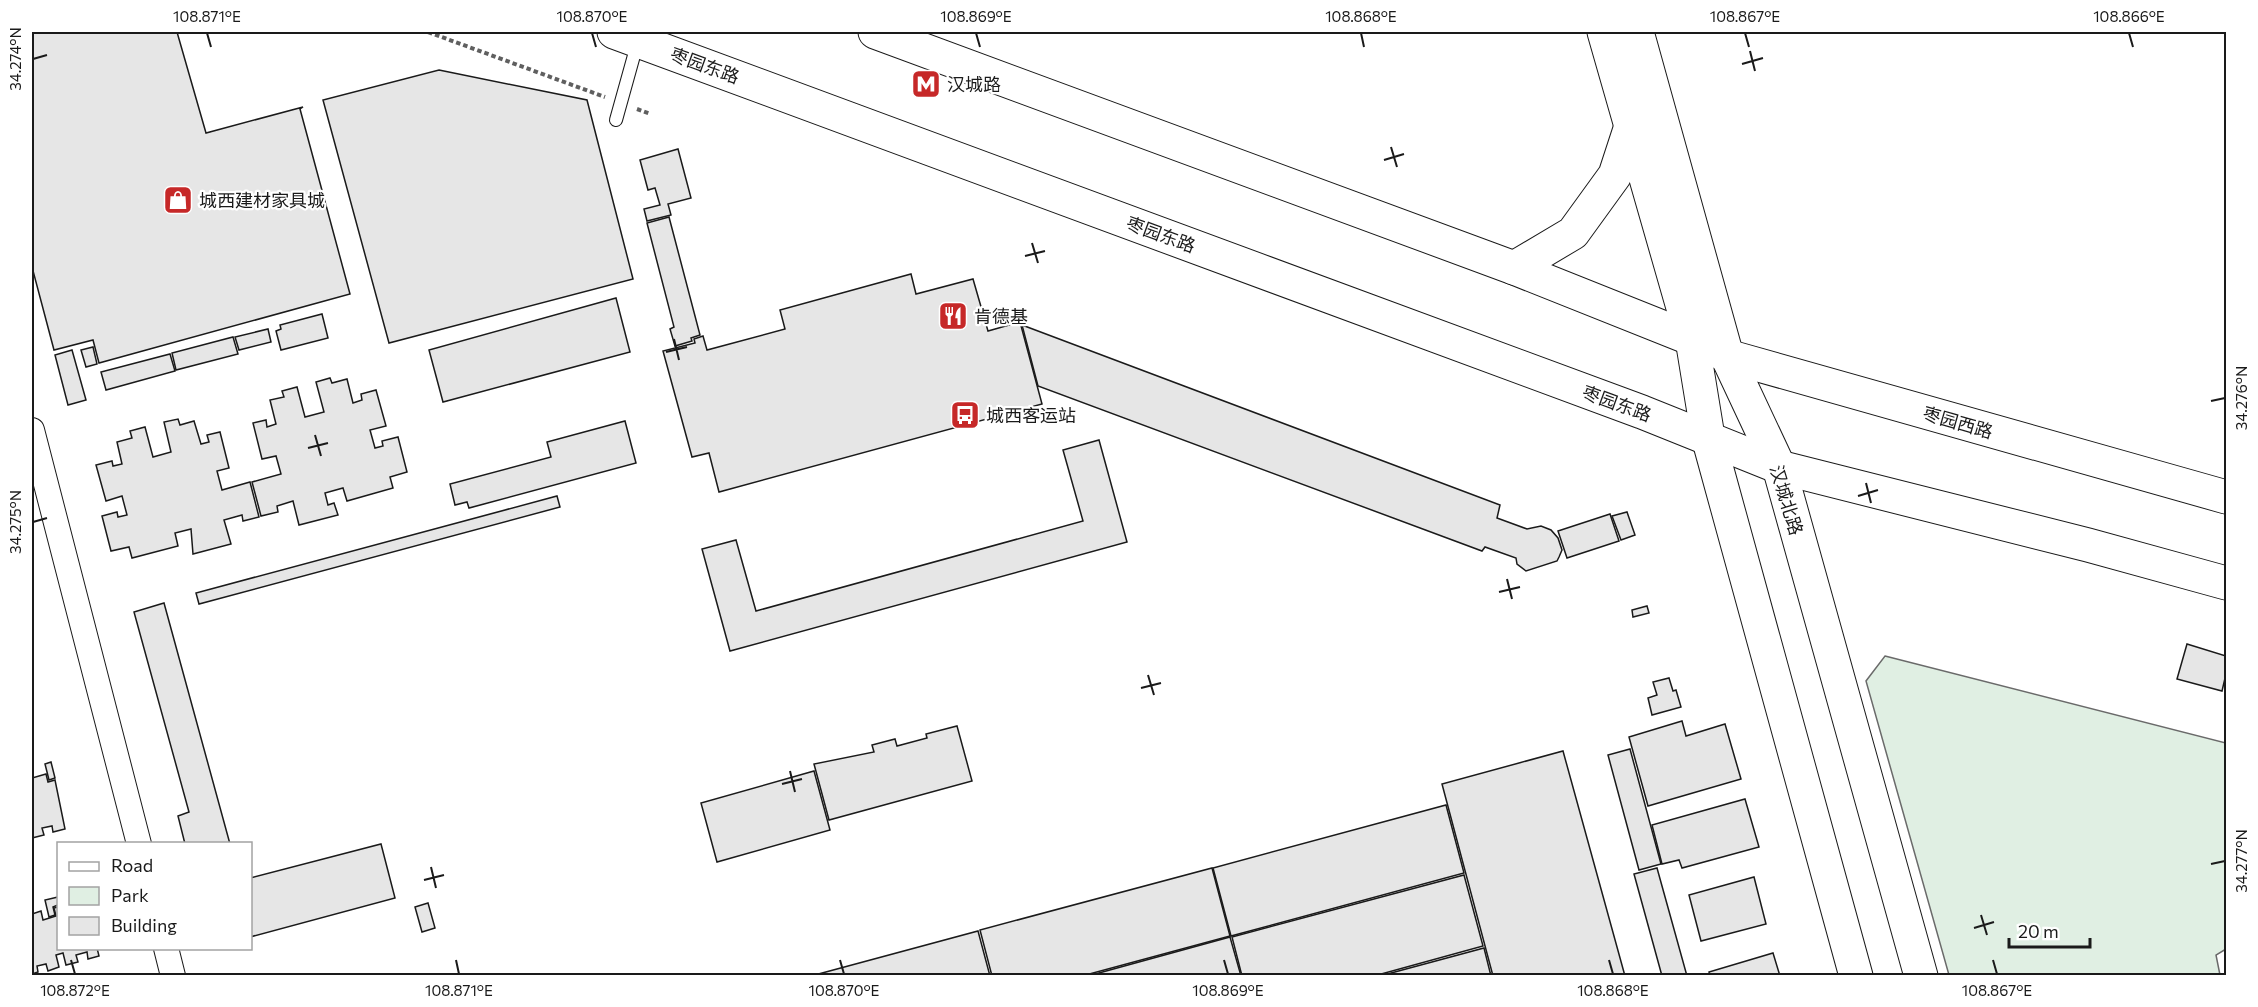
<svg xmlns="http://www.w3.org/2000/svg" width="2258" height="1007" font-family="Commissioner,'Noto Sans SC',sans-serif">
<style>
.green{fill:#e0efe3;stroke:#6a6a6a;stroke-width:1.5}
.building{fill:#e6e6e6;stroke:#1a1a1a;stroke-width:1.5}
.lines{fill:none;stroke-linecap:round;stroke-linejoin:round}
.lane-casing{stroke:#1a1a1a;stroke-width:14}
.street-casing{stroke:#1a1a1a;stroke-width:26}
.primary-casing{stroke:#1a1a1a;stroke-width:35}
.path{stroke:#5f5f5f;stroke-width:4;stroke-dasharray:4.5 3;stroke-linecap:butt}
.lane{stroke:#fff;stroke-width:12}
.street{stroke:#fff;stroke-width:24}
.primary{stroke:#fff;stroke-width:33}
.ticks{fill:none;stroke:#1a1a1a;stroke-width:2}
.labels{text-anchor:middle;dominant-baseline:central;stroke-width:4.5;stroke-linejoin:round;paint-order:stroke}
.street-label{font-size:18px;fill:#1a1a1a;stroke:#fff}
.poi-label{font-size:18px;fill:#1a1a1a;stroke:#fff;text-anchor:start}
.neatline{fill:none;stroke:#1a1a1a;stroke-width:2}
.ticks-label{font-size:15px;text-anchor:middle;fill:#1a1a1a}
</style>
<rect width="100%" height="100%" fill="#fff"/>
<polygon class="green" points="1885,656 2226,743 2226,949 2216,955 2220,975 1949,975 1866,681"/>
<g class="building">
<polygon points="32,32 177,32 206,133 303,107 300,109 350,294 99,363 93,340 54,350 32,267"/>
<polygon points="439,70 587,100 633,279 389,343 323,100"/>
<polygon points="678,149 691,198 668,204 671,215 647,221 644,209 660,205 655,188 648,190 640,160"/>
<polygon points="669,217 700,335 691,338 692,341 675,346 670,329 674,327 647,223"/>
<polygon points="911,274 916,294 973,279 988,331 1020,322 1042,404 719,492 709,453 692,457 663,351 695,343 694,339 703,336 707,350 785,329 780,310"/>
<polygon points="616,298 630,352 443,402 429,350"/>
<polygon points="322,314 328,338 281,350 276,331 281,329 280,325"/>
<polygon points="1022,325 1500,505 1497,518 1527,529 1541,526 1551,530 1558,538 1562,550 1559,557 1557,561 1526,571 1517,564 1516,558 1485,547 1482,551 1038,386"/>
<polygon points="268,329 271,342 239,350 235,337"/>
<polygon points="233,337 238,354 176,370 172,353"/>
<polygon points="93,347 97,364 86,367 81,350"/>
<polygon points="72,350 86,400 68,405 55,355"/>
<polygon points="170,354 175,371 106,390 101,372"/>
<polygon points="330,378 332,383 347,379 353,403 362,400 361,394 376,390 386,426 370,430 375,448 383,446 382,441 398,437 407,472 390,477 393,488 347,501 343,488 325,493 328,505 334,503 338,515 299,525 293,501 277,506 278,512 261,516 252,482 281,474 276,456 262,459 253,423 266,420 267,427 276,424 270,400 284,397 282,391 297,387 305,417 324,412 316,382"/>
<polygon points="178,419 180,425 194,421 201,444 209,442 207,435 220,432 229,468 217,471 222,490 250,482 259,517 243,521 242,515 224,520 231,544 193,554 191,529 175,533 178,546 132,558 129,547 111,551 102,516 117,512 118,517 127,515 122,496 106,501 96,465 112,461 113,466 122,464 117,442 132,438 130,431 145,427 153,457 171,452 164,422"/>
<polygon points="625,421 636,463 469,508 467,502 455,505 450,484 551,457 547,442"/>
<polygon points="1099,440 1127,542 730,651 702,549 736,540 756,611 1083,521 1063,450"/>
<polygon points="557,496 560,507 199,604 196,593"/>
<polygon points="1627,512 1635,535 1621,540 1612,516"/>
<polygon points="1610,514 1619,541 1567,558 1558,531"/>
<polygon points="164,603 230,844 185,844 178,816 189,812 134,612"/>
<polygon points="1647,606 1649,613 1633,617 1632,610"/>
<polygon points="2187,644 2226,656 2226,674 2222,691 2177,679"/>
<polygon points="1669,678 1673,691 1676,690 1681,707 1652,715 1648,698 1657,695 1653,682"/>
<polygon points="1682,721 1686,736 1725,724 1741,779 1648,806 1629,737"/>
<polygon points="957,726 972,781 829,820 814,764 874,752 872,745 895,739 897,746 927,738 926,734"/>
<polygon points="1630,749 1661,864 1639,870 1608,755"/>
<polygon points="1563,751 1625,976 1493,976 1442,784"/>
<polygon points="51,762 55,778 49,780 45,764"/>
<polygon points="814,771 830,830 717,862 701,803"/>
<polygon points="46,774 48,782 55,780 65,829 53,832 52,826 42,828 44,835 32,838 32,778"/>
<polygon points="1745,799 1759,847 1682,868 1679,860 1662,864 1652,825"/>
<polygon points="1446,805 1464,873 1231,936 1213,868"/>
<polygon points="381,844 395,898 250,937 250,878"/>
<polygon points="1212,868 1230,936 1082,976 992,976 980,930"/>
<polygon points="1657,868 1687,976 1662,976 1634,874"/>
<polygon points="1464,875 1483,946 1374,976 1242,976 1232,937"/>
<polygon points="1754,877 1766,924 1701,941 1689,895"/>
<polygon points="58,897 58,905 53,907 55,915 49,917 45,900"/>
<polygon points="428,903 435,928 422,932 415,907"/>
<polygon points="58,907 58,948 97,948 99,956 88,959 87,952 76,955 78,962 66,965 63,953 56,955 59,967 48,971 46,964 37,966 38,972 32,974 32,914 41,911 43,920 56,916 54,908"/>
<polygon points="978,931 990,976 811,976"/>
<polygon points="1230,937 1241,976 1088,976"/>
<polygon points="1484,948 1491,976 1380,976"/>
<polygon points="1773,953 1780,976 1710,976 1709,972"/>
</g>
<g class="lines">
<g class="lane-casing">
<polyline id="lane" points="616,120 638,41"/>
</g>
<g class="street-casing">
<g id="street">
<polyline points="32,430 139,844"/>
<polyline points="166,948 173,976"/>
</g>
</g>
<g class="primary-casing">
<g id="primary">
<polyline points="614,32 1642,412 1779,467 2088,545 2226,583"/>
<polyline points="875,32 1514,268 1692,339 1727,356 2226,497"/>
<polyline points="1604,32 1692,339 1708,437 1856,976"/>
<polyline points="1637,32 1727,356 1779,467 1921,976"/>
<polyline points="1514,268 1573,233 1615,175 1631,126"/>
</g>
</g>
<g class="path">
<polyline points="428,32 605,97"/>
<polyline points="637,109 651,114"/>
</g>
<use href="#lane" class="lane"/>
<use href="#street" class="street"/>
<use href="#primary" class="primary"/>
</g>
<path class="ticks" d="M207,33L211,47M592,33L596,47M976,33L980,47M1361,33L1364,47M1745,33L1749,47M2129,33L2133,47M1750,51L1755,71M33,59L47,55M1742,64L1763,58M1391,147L1397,167M1384,160L1404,154M1032,243L1038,263M1025,256L1045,251M674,339L679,360M666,352L687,347M2211,401L2225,398M315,435L321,456M308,448L328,443M1866,483L1871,503M1858,496L1878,490M33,522L47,518M1507,579L1512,599M1499,592L1520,587M1148,675L1154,695M1141,688L1161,683M790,771L795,792M782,784L802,779M2211,864L2225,861M431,867L436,888M424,880L444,875M1981,915L1987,935M1974,928L1994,922M71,960L75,974M456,960L459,974M840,960L844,974M1224,960L1228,974M1609,960L1613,974M1993,960L1997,974"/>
<defs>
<g id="metro-square" transform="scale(1.5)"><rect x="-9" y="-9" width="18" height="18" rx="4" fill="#c62828" stroke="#fff"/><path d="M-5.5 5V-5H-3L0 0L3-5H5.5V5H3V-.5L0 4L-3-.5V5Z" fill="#fff"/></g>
<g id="shop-square" transform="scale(1.5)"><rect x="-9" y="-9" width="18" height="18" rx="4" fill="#c62828" stroke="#fff"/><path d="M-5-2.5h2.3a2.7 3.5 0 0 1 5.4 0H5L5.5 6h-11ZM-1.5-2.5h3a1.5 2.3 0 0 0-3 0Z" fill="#fff"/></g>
<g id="restaurant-square" transform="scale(1.5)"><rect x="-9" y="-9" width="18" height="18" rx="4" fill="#c62828" stroke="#fff"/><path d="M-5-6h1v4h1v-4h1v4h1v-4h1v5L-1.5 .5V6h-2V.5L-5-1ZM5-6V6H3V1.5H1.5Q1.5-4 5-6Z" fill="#fff"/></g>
<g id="bus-square" transform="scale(1.5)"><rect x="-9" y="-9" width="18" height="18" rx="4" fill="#c62828" stroke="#fff"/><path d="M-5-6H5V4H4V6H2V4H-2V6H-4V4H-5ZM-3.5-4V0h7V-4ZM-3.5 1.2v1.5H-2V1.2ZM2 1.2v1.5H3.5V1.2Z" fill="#fff"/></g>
</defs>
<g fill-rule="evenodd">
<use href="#metro-square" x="926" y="84"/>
<use href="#shop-square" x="178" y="200"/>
<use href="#restaurant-square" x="953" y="316"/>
<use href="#bus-square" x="965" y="415"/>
</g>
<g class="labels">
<g class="street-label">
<text transform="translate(705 65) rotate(20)">枣园东路</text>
<text transform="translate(1161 234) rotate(20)">枣园东路</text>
<text transform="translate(1617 403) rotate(20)">枣园东路</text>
<text transform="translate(1958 422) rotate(16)">枣园西路</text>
<text transform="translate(1787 500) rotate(73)">汉城北路</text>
</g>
<g class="poi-label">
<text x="947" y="84">汉城路</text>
<text x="199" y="200">城西建材家具城</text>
<text x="974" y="316">肯德基</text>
<text x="986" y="415">城西客运站</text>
</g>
</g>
<rect width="2258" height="1007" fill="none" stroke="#ffffff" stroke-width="66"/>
<rect x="57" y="842" width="195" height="108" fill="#ffffff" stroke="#a3a3a3" stroke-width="1.5"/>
<rect x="69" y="862" width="30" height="9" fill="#ffffff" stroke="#a3a3a3" stroke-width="1.5"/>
<text x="111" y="872" font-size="18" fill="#1a1a1a">Road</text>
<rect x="69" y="887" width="30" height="18" fill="#e0efe3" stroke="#a3a3a3" stroke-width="1.5"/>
<text x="111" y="902" font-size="18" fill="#1a1a1a">Park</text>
<rect x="69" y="917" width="30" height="18" fill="#e6e6e6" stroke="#a3a3a3" stroke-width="1.5"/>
<text x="111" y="932" font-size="18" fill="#1a1a1a">Building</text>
<path d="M2009 938v9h81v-9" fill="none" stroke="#1a1a1a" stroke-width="3"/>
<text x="2018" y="938" font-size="18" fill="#1a1a1a" stroke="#ffffff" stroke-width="4.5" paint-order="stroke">20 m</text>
<rect x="33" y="33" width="2192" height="941" class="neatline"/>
<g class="ticks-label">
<text x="207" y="22">108.871°E</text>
<text x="592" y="22">108.870°E</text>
<text x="976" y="22">108.869°E</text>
<text x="1361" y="22">108.868°E</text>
<text x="1745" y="22">108.867°E</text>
<text x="2129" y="22">108.866°E</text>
<text transform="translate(16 59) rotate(-90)" y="5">34.274°N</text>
<text transform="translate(2242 398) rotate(-90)" y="5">34.276°N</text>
<text transform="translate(16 522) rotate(-90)" y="5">34.275°N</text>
<text transform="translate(2242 861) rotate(-90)" y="5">34.277°N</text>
<text x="75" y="996">108.872°E</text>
<text x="459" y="996">108.871°E</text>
<text x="844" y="996">108.870°E</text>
<text x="1228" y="996">108.869°E</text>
<text x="1613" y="996">108.868°E</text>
<text x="1997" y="996">108.867°E</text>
</g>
</svg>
